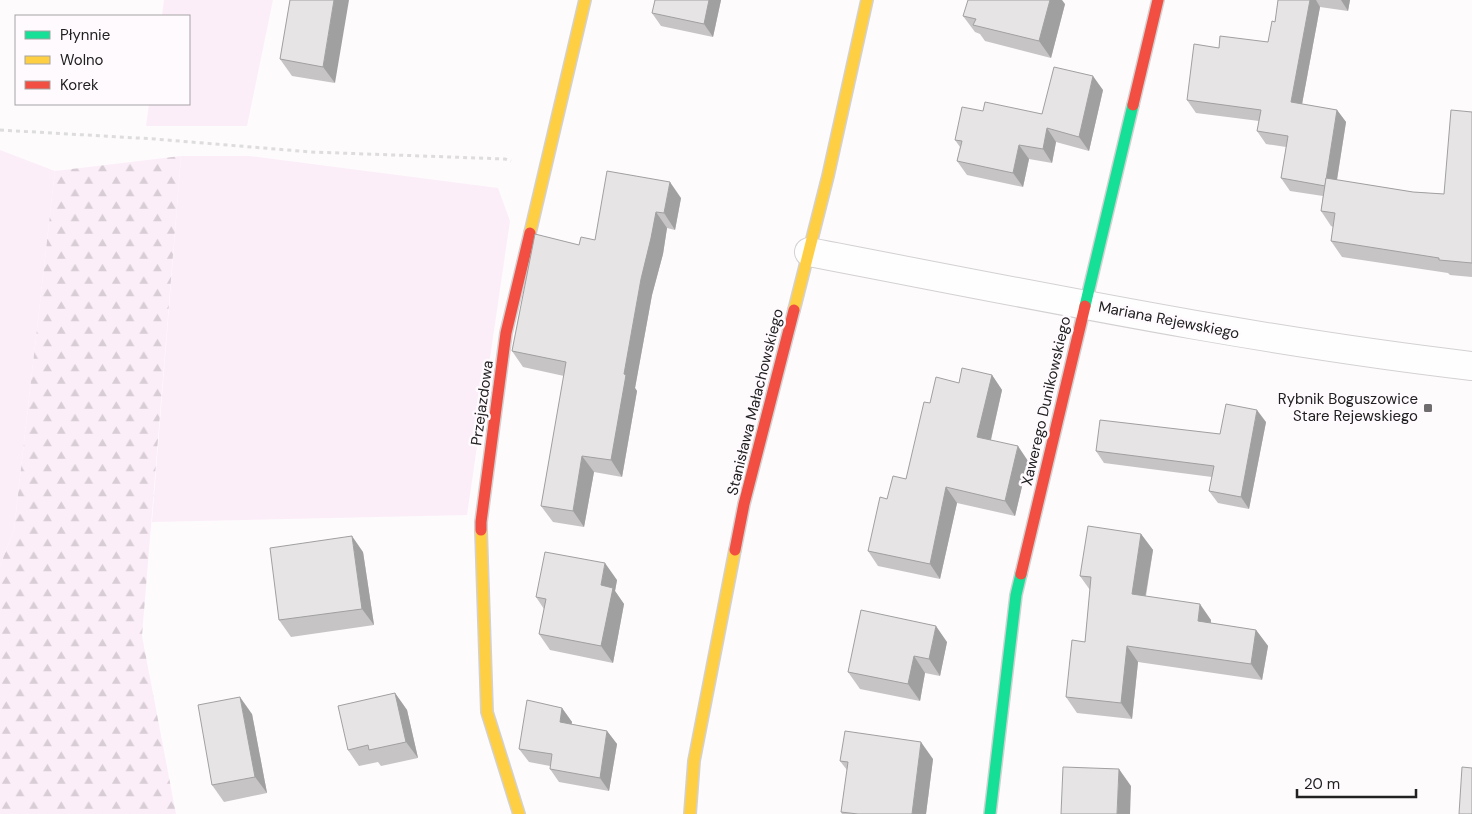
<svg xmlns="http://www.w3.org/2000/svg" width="1472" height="814" font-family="'DM Sans',sans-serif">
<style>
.grass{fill:#fceef9}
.forest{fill:url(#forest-firs)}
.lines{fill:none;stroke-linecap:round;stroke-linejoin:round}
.street-casing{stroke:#d3d1d2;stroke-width:30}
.fast-casing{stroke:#d3d1d2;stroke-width:14}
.slow-casing{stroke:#d3d1d2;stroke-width:14}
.jam-casing{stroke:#d3d1d2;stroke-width:14}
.path{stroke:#deddde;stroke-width:3;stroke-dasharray:4 4;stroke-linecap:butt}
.street{stroke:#fffeff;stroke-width:28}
.fast{stroke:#16e098;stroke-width:11}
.slow{stroke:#ffcf43;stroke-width:11}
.jam{stroke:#f24e42;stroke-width:11}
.wall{fill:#c6c4c5}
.shaded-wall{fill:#a1a0a0}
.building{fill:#e6e4e5;stroke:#a1a0a0}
.poi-dot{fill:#6f6d6e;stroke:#fefafd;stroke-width:2}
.labels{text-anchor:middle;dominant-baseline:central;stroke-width:5;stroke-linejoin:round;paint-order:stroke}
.street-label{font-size:15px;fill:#222122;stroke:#fefafd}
.poi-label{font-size:15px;fill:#222122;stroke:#fefafd;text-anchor:end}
</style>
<defs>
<pattern id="forest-firs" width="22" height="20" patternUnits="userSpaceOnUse" patternTransform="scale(1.25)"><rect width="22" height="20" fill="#fceef9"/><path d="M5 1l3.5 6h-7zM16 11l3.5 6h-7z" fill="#d8ccd5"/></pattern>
</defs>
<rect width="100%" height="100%" fill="#fdfbfc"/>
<g class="grass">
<polygon points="164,0 273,0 247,126 146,126 149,104 189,104 189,16 162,16"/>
<polygon points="0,150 55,171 14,530 0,566"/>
<polygon points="181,156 250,156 498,188 510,221 467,515 152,522"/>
</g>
<polygon class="forest" points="181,156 142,636 176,814 0,814 0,566 14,530 55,171"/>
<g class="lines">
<g class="street-casing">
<path id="street" d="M809,252C1029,294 1249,340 1472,366"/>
</g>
<g class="fast-casing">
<g id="fast">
<polyline points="1085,306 1133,105"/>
<polyline points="990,814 1016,595 1021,574"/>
</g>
</g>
<g class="slow-casing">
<g id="slow">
<polyline points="530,233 585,0"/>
<polyline points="794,310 828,176 867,0"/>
<polyline points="481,530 487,712 519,814"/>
<polyline points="690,814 694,761 735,550"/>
</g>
</g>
<g class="jam-casing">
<g id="jam">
<polyline points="1133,105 1158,0"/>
<polyline points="481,530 481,522 506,333 530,233"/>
<polyline points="735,550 744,504 794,310"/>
<polyline points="1021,574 1085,306"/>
</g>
</g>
<polyline class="path" points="0,130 155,139 311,152 505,159 511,161"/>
<use href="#street" class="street"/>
<use href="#fast" class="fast"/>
<use href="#slow" class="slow"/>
<use href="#jam" class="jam"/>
</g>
<g class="wall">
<polygon points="290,0 335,83 292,76 280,59"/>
<polygon points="721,0 713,37 661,26 652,13"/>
<polygon points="1278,0 1350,0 1348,11 1320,7 1302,104 1337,110 1346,122 1337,180 1413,192 1444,194 1472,112 1472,277 1450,275 1448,273 1342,257 1331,241 1333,227 1331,226 1321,211 1323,196 1290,191 1281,178 1286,147 1266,144 1257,131 1259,121 1196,113 1187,100 1219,48 1268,42 1275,22"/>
<polygon points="1065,4 1051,58 985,41 980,34 975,32 963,16"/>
<polygon points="1103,90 1089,151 1056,142 1052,163 1029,159 1023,187 967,175 957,161 960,147 955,140 983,111 1042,114"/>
<polygon points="681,198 675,230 667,228 663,254 652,295 635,388 637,391 622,477 594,472 584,527 553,522 541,506 564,376 523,367 512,351 579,245 595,240"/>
<polygon points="992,375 1002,390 991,440 1028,461 1015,516 957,503 940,579 878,566 868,551 887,499 906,479 930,403 959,383"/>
<polygon points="1266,422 1249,509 1218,503 1209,491 1212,477 1104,463 1096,451 1220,434"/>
<polygon points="1141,534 1153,550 1146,596 1211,620 1211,623 1256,630 1268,646 1262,680 1138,662 1132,719 1077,713 1066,697 1085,642 1090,590 1080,576"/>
<polygon points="363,552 374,625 291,637 279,620"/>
<polygon points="617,580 615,591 624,604 613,663 550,650 539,634 544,609 536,597"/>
<polygon points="947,642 940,676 925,673 920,701 860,689 848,672"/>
<polygon points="395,693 407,710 418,758 381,766 378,762 359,766 348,750"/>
<polygon points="562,708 572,722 571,724 607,731 617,744 609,791 559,782 550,769 550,766 529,762 519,749"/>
<polygon points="252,714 267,793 224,802 212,785"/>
<polygon points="933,759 926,814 842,814 841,812 847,770 840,761"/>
</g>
<g class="shaded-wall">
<polygon points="334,0 349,0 335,83 323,67"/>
<polygon points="709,0 721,0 713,37 704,24"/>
<polygon points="1050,0 1062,0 1065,4 1051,58 1039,41"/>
<polygon points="1310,0 1316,0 1320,7 1300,115 1291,102"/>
<polygon points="1341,0 1350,0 1348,11"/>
<polygon points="1093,76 1103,90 1089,151 1079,137"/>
<polygon points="1337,110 1346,122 1334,198 1325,186"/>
<polygon points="1047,128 1056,142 1052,163 1043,149"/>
<polygon points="1019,145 1029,159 1023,187 1013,173"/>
<polygon points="670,182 681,198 675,230 664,213"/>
<polygon points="656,212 667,228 663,254 652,295 635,388 637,391 622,477 611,460 624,374 641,279"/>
<polygon points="992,375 1002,390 988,452 977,437"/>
<polygon points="1257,410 1266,422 1249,509 1241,497"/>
<polygon points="1018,446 1028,461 1015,516 1005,501"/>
<polygon points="582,456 594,472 584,527 573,511"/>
<polygon points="946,487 957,503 940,579 930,564"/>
<polygon points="1141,534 1153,550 1143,610 1132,594"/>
<polygon points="352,536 363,552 374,625 362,609"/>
<polygon points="605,563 617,580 615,591 624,604 613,663 601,646 601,585"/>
<polygon points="1200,604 1211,620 1209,638 1198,621"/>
<polygon points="936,626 947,642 940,676 929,659"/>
<polygon points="1256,630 1268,646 1262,680 1251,664"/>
<polygon points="1127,646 1138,662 1132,719 1121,703"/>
<polygon points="914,656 925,673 920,701 908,684"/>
<polygon points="395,693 407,710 418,758 406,742"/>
<polygon points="240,697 252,714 267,793 255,777"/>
<polygon points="562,708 572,722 569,736 560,722"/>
<polygon points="607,731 617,744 609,791 600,778"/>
<polygon points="921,742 933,759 926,814 912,814"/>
<polygon points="1119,769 1131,786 1130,814 1117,814"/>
</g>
<g class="building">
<polygon points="290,0 334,0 323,67 280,59"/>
<polygon points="655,0 709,0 704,24 652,13"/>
<polygon points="968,0 1050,0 1039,41 973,25 976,19 963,16"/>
<polygon points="1278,0 1310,0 1291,102 1337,110 1325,186 1281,178 1288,136 1257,131 1261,110 1187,100 1194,44 1219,48 1220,36 1268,42 1272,21 1275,22"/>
<polygon points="1054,67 1093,76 1079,137 1047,128 1043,149 1019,145 1013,173 957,161 962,141 955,140 962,107 983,111 985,102 1042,114"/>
<polygon points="1451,110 1472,112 1472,263 1439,260 1439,258 1331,241 1335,213 1321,211 1326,178 1413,192 1444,194"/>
<polygon points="607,171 670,182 664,213 656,212 651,238 641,279 624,374 626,375 611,460 582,456 573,511 541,506 566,362 512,351 535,234 579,245 581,237 595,240"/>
<polygon points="962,368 992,375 977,437 1018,446 1005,501 946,487 930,564 868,551 880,497 887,499 893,476 906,479 924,402 930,403 936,377 959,383"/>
<polygon points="1226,404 1257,410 1241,497 1209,491 1214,466 1096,451 1100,420 1220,434"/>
<polygon points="1088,526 1141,534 1132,594 1200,604 1198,621 1256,630 1251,664 1127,646 1121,703 1066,697 1072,640 1085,642 1091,577 1080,576"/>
<polygon points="352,536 362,609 279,620 270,548"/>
<polygon points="545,552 605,563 601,585 613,588 601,646 539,634 546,599 536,597"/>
<polygon points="861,610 936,626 929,659 914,656 908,684 848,672"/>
<polygon points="395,693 406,742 369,750 368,745 348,750 338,706"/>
<polygon points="240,697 255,777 212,785 198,705"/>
<polygon points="527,700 562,708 560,722 607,731 600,778 550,769 552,754 519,749"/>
<polygon points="845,731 921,742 912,814 858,814 841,812 848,762 840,761"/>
<polygon points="1063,767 1119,769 1117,814 1061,814"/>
<polygon points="1462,767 1472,768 1472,814 1459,814"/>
</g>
<rect class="poi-dot" x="1423" y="403" width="10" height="10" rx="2.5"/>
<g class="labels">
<g class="street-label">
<text transform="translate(1169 320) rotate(11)">Mariana Rejewskiego</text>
<text transform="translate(1046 401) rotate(-77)">Xawerego Dunikowskiego</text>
<text transform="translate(755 402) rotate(-76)">Stanisława Małachowskiego</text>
<text transform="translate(482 403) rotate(-82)">Przejazdowa</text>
</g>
<g class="poi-label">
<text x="1418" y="399">Rybnik Boguszowice<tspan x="1418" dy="17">Stare Rejewskiego</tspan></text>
</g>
</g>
<rect x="15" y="15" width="175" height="90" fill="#fefafd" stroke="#a6a3a5"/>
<rect x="25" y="31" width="25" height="8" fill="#16e098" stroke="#a6a3a5"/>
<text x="60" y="40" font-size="15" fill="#222122">Płynnie</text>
<rect x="25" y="56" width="25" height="8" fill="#ffcf43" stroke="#a6a3a5"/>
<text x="60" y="65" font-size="15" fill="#222122">Wolno</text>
<rect x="25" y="81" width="25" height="8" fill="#f24e42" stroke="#a6a3a5"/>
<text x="60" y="90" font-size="15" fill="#222122">Korek</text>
<path d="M1297 789v8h119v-8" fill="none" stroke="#222122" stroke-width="2.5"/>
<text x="1304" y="789" font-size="15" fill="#222122" stroke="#fefafd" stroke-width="4" paint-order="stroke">20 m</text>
</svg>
